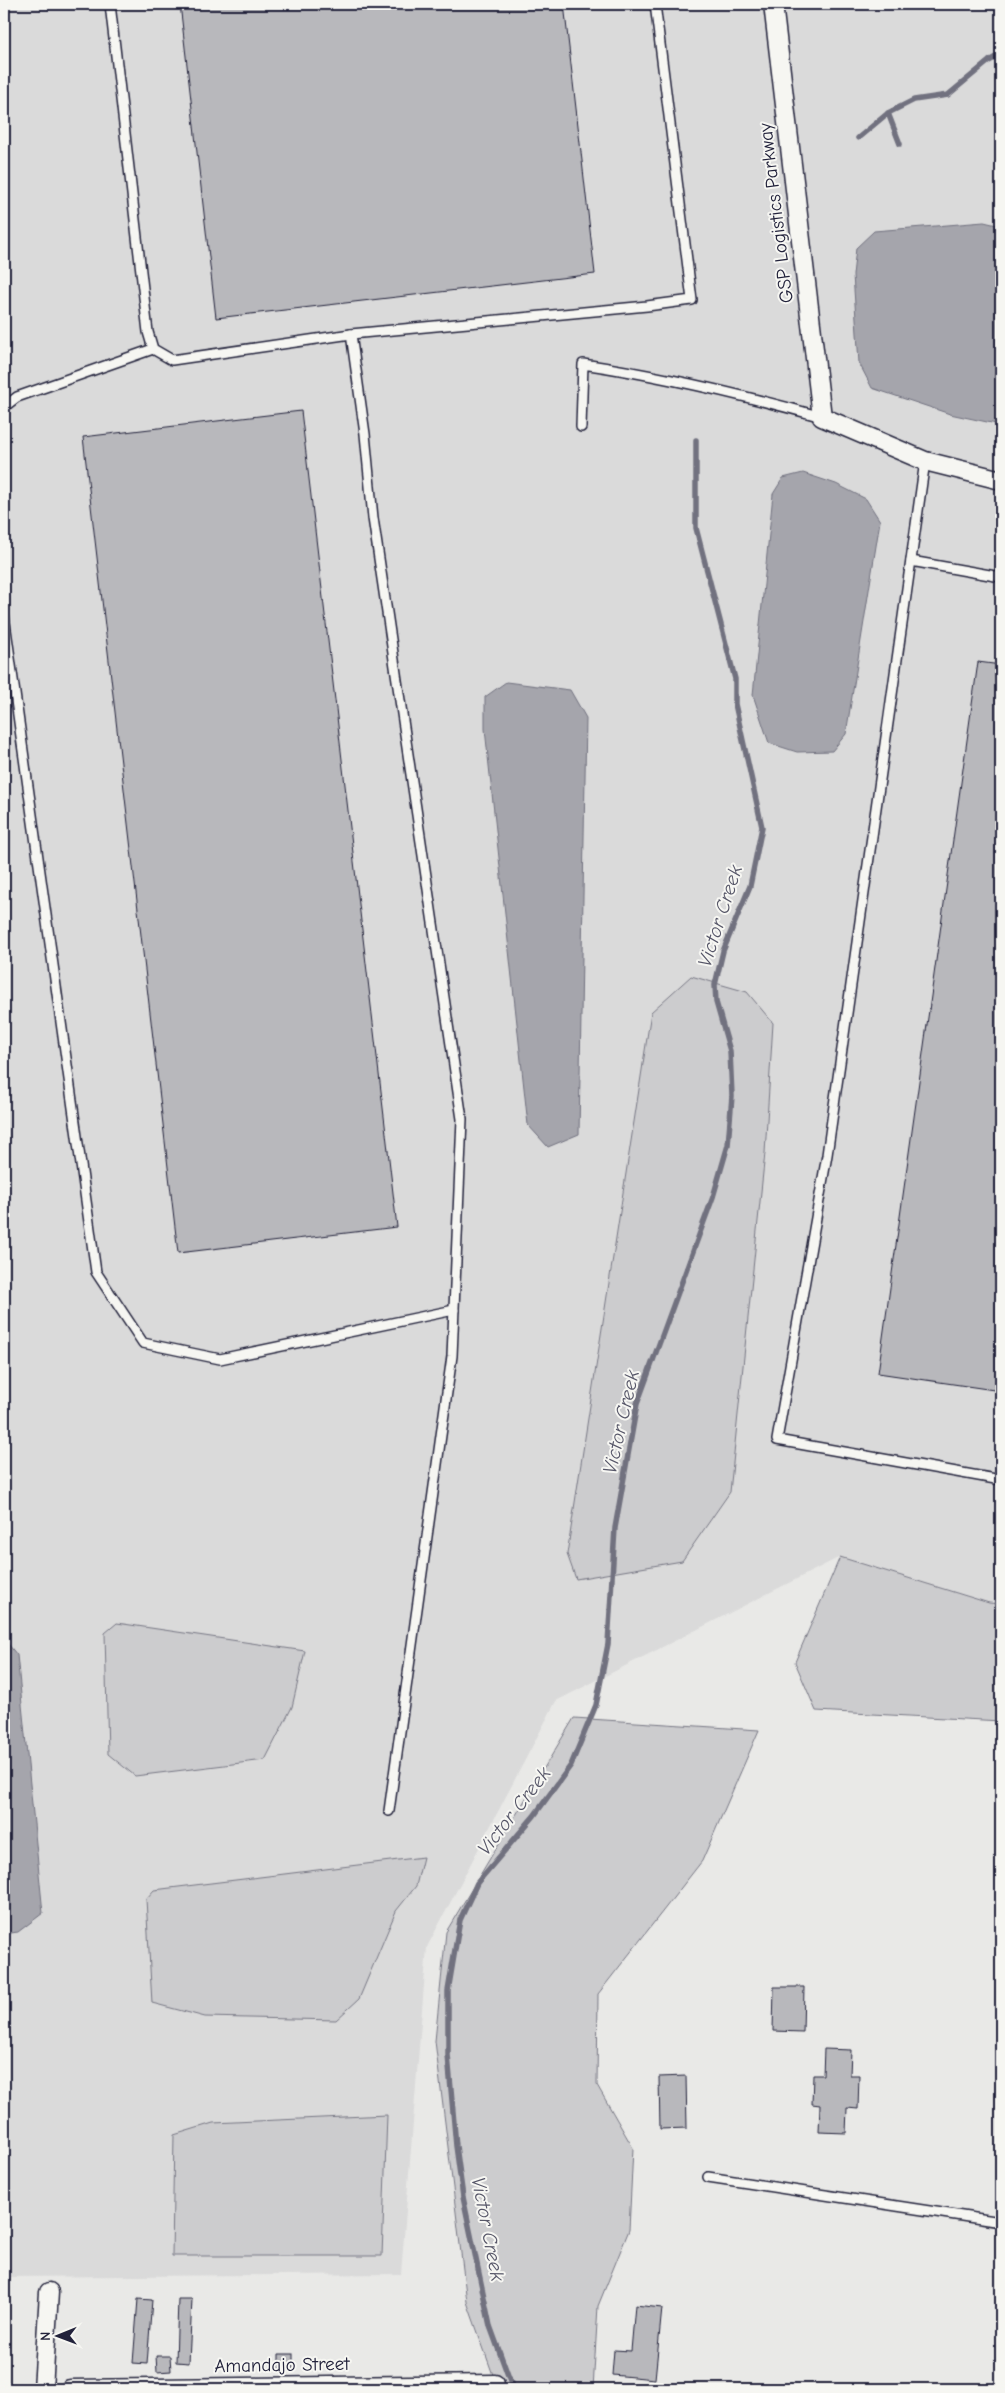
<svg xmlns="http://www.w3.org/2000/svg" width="1005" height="2393" font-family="'Comic Neue',sans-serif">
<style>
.built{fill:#dadada}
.green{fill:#ccccce;stroke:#777784}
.water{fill:#a5a5ac;stroke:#71717f}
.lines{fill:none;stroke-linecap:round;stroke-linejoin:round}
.stream{stroke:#71717f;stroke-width:5.5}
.building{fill:#b8b8bc;stroke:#22223b}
.lane-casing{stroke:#22223b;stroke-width:12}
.street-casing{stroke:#22223b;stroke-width:21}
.lane{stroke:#f6f6f2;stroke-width:9}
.street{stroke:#f6f6f2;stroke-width:18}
.labels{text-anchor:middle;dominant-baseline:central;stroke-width:4;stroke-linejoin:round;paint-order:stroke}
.street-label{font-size:19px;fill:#22223b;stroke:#f6f6f2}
.water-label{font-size:20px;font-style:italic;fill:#565668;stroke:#f6f6f2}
</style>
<rect width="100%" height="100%" fill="#e9e9e7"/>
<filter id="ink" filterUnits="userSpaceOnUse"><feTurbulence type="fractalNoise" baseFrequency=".02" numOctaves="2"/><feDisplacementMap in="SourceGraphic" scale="10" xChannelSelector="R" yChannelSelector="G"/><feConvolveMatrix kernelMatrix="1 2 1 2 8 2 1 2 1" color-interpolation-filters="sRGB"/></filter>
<g filter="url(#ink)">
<polygon class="built" points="4,4 1001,4 1001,1604 989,1603 840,1557 556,1701 427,1947 401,2274 4,2277"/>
<g class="green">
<polygon points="691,976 747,992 773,1023 765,1153 730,1492 682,1561 576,1579 567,1554 651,1012"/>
<polygon points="840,1557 989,1603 1001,1604 1001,1721 816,1711 795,1662"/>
<polygon points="117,1623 305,1651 292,1707 265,1760 135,1776 108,1754 105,1633"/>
<polygon points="574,1718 759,1730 702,1861 598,1994 597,2085 633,2148 629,2230 598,2306 593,2389 498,2389 467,2302 435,2041 446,1932"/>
<polygon points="423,1857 416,1886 396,1911 359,1999 336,2020 205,2017 152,2003 146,1899 154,1890"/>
<polygon points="387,2115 382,2256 172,2256 174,2135 213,2123"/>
</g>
<g class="water">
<polygon points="984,222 1001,226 1001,425 950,414 872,388 859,363 853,275 856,248 874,231"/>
<polygon points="803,473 836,484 866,499 880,521 846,734 832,751 797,752 769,743 753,695 773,494 783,478"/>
<polygon points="506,682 570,690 586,718 579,1134 548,1147 528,1125 485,729 485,697"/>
<polygon points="4,1639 17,1655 43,1913 18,1932 4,1934"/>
</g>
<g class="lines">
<g class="stream">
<polyline points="888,113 900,144"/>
<polyline points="858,138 888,113 914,100 948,95 989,61 1001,54"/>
<polyline points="513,2389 490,2326 463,2197 456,2146 448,2055 448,1991 460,1920 477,1883 534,1816 571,1765 596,1705 608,1644 615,1528 637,1404 713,1197 728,1145 732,1096 730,1051 716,1002 715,985 723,951 750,886 762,827 735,704 735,679 696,528 696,440"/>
</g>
</g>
<g class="building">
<polygon points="180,4 564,4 595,274 216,318"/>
<polygon points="301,411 397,1227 178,1253 83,437"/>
<polygon points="978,662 1001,665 1001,1391 878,1373"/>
<polygon points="774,1987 804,1987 803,2032 773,2031"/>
<polygon points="824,2049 851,2050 850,2075 859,2075 858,2109 847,2108 846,2133 819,2132 820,2105 812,2104 813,2075 823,2075"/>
<polygon points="686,2076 687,2128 660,2129 659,2077"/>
<polygon points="138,2299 152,2300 147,2364 133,2363"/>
<polygon points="178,2299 192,2299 189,2363 176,2362"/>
<polygon points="635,2305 662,2308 655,2379 612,2375 614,2350 631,2351"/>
<rect x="279" y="2354" width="14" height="16"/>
<polygon points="156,2356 170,2356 171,2371 157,2372"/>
</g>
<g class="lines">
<g class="lane-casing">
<g id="lane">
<polyline points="110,4 148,332 153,349 172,360 351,334 647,306 692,300 655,4"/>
<polyline points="351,334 365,434 373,518 462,1119 452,1356 389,1811"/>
<polyline points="4,407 17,397 153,349"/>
<path d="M581,427L583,364C664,376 743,395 822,417"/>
<polyline points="925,461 827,1155 777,1440 1001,1480"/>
<polyline points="911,561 1001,577"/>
<polyline points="4,615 96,1272 143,1343 220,1359 454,1310"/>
<polyline points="708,2177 1001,2222"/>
</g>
</g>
<g class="street-casing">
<g id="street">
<polyline points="773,4 822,417 925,461 1001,480"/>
<polyline points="43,2389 49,2292"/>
<polyline points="70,2389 495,2384"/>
</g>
</g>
<use href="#lane" class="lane"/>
<use href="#street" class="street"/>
</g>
</g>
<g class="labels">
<g class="street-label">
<text transform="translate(776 213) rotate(-97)">GSP Logistics Parkway</text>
<text transform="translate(282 2365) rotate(-1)">Amandajo Street</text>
</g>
<g class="water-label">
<text transform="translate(720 916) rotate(-72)">Victor Creek</text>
<text transform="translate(621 1422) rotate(-77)">Victor Creek</text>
<text transform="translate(514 1811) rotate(-52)">Victor Creek</text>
<text transform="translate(488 2229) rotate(79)">Victor Creek</text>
</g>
</g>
<rect width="1005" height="2393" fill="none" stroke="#f6f6f2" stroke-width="20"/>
<rect x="10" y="10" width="985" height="2373" fill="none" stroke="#22223b" stroke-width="2" filter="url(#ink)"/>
<g transform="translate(58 2336) rotate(269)" stroke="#f6f6f2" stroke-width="4" paint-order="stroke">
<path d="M0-4L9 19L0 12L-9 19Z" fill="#22223b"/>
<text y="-8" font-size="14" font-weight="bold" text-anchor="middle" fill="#22223b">N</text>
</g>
</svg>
